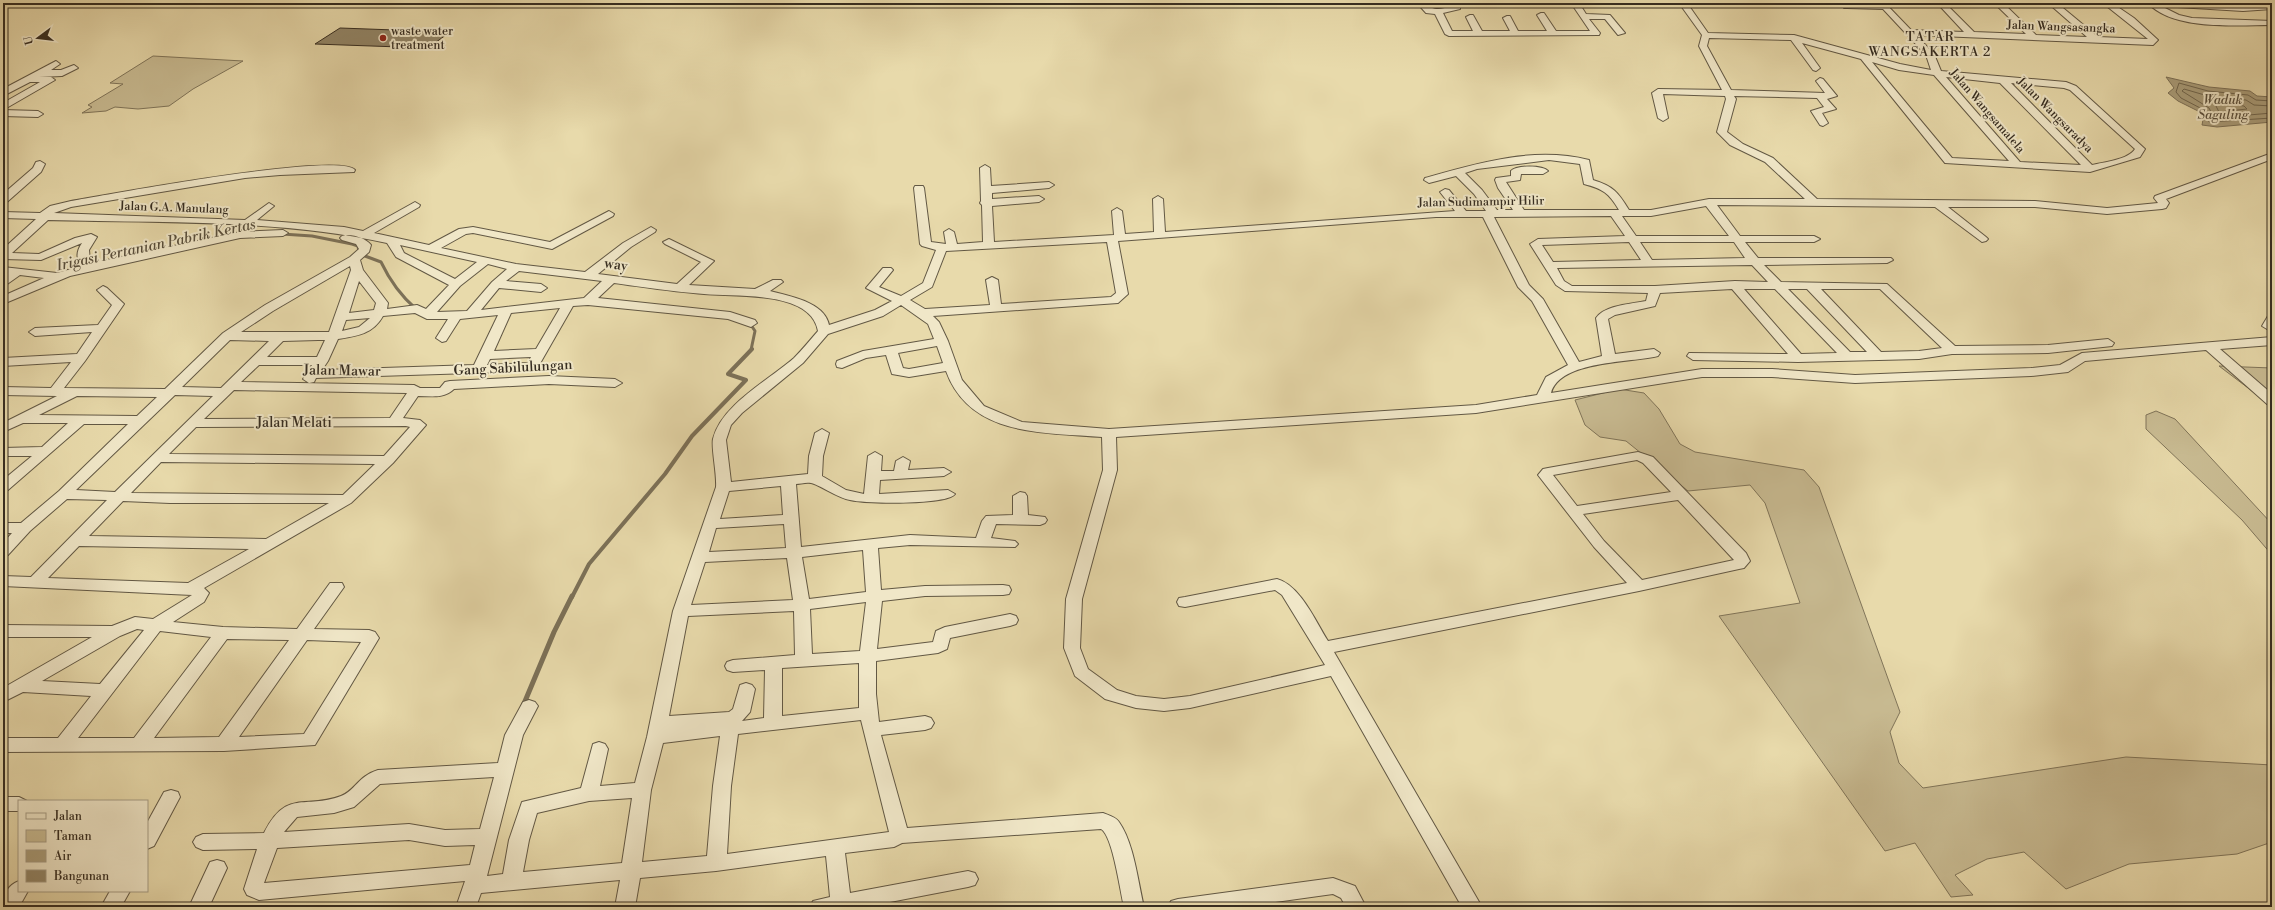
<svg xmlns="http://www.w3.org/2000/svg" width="2275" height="910" font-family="'Libre Bodoni',serif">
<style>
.green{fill:#cabd94;stroke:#80755a}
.water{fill:#ab9f7c;stroke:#7c7158}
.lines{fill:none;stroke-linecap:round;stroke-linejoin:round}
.shore{stroke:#70664e;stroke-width:1}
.stream-far2{stroke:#7c7158;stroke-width:3}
.stream-far1{stroke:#7c7158;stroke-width:4}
.stream{stroke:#7c7158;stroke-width:5}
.building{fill:#938769;stroke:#362d21}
.minor-casing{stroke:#625844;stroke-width:2}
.minor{fill:#f0e7c8;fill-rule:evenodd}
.poi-dot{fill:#8f2418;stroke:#f0e7c8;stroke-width:1.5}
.labels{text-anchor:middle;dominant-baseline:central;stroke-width:4;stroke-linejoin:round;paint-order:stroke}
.far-street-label{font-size:12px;fill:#362d21;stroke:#f0e7c8}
.far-poi-label{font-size:12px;fill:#362d21;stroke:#f0e7c8;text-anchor:start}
.far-quarter-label{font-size:13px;letter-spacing:1px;fill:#362d21;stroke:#f0e7c8}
.far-water-label{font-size:13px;font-style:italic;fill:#594f3c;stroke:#f0e7c8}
.street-label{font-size:14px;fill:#362d21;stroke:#f0e7c8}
.water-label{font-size:15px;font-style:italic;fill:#594f3c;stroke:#f0e7c8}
</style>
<rect width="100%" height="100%" fill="#e8daab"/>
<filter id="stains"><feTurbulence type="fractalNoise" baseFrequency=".005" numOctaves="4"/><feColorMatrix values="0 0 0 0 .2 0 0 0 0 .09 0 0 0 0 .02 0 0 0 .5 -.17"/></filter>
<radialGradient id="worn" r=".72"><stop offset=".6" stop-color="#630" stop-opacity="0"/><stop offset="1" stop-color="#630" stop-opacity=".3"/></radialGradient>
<g class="green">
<polygon points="153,56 243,61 193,89 169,106 138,109 115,107 106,111 82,113 92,107 88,105 123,84 110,83"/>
<polygon points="2219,366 2272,368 2272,400 2264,400"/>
<polygon points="1619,389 1644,393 1659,409 1680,444 1695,452 1804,470 1819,487 1900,712 1890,732 1899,763 1923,788 2126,757 2272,765 2272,842 2237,854 2129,864 2066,889 2024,852 1987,859 1955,875 1973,895 1951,897 1915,843 1885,851 1719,616 1800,603 1765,503 1750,485 1688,491 1626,441 1600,437 1585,425 1575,400"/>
<polygon points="2156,411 2175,419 2272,524 2272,555 2242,520 2146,429 2146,415"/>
</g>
<polygon class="water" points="2166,77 2209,87 2250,91 2257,96 2272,97 2272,122 2217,127 2202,125 2204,114 2178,101 2168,93 2174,88"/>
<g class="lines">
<g class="shore">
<polyline points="2272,101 2256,100 2248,95 2208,91 2179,83 2176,92 2181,98 2206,111 2209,122 2272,118"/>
<polygon points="2218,103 2244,106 2247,109 2219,112 2216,106"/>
<polyline points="2272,106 2254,105 2246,100 2208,96 2184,89 2182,91 2209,108 2214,118 2272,113"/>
</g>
<g class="stream-far2">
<polyline points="282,234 312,236 352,244 358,246 359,252"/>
<path d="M365,256L381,262C390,281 400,295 416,309"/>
<polyline points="749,322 755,331 751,350"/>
</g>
<polyline class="stream-far1" points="572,597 589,564 665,474 692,436 746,380 728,374 752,349"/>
<polyline class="stream" points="523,706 554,632 572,596"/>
</g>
<polygon class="building" points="340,28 450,32 428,48 315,44"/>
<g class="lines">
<g class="minor-casing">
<g id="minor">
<path d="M1417,3H1425C1434,12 1441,9 1453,6L1452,3H1460V9L1443,13L1452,31H1473L1466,17L1470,15H1473L1482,31H1510L1503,18L1507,16H1510L1518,31H1547L1537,15L1541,13H1544L1556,31H1590L1571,3H1579L1586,14L1610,15L1625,33L1618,35L1605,19H1589L1600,33L1599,35L1449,36L1445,34L1435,14L1426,13Z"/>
<path d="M1679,3H1687L1708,33L1794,35L1900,64L1931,70L1926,55L1883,9L1847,8H1844V4L1885,3L1911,30L1964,32L1937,3H1945L1974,32L2026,34L1994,3H2003L2036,35L2087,37L2048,3H2057L2098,37L2148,39L2104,4L2112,3L2134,18L2158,40L2153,45L1916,35L1934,54L1941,71L2066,82L2076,86L2145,149L2140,157L2090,172L1945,163L1861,59L1802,43L1820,68L1816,71L1813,70L1791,40L1709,38L1707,46L1731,90L1825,93L1816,81L1820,78L1823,79L1837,96L1827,99L1836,109L1822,113L1828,123L1823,126L1820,125L1811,111L1824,107L1817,98L1734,96L1736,99L1727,132L1743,144L1773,158L1817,199L2035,201L2107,208L2158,203L2154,198L2155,196L2272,153V159L2166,199L2169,203L2166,208L2162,209L2107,214L2035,207H1948L1986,237L1988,239L1986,241L1982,242L1935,207L1717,205L1740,236H1814L1820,239L1814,242H1745L1758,258H1891L1893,260L1887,263L1764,265L1781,282L1887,284L1955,346L2048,345L2108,339L2114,343L2112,346L2048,353L1952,354L1919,359L1798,362L1693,360L1687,356L1689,353L1788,354L1732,289L1660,293L1655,306L1615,315L1608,319L1615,354L1654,349L1660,353L1658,356C1631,363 1560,360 1551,393L1702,369H1772L1855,375L2031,368L2060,365L2082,353L2272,337V345L2220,349L2272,394V405L2267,404L2206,350L2085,361L2068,372L2031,376L1855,383L1772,377H1702L1476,413L1116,437L1117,470L1082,599L1080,648L1088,669L1117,690L1136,696L1164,699L1190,696L1325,665L1282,595L1275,590L1185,607L1179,606L1177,602L1179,598L1185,597L1277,579C1300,585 1316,622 1328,641L1627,583L1594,547L1538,475L1543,469L1548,468L1638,452L1653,457L1746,553L1750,561L1744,568L1739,569L1639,591L1334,652L1482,907H1462L1331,676L1190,708L1164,711L1136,708L1105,699L1075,676L1064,648L1066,599L1103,470L1102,437C1043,432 970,437 946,371L909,377L892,374L886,355L866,358L842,368L837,367L836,364L837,361L863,351L934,339L928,324L901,305L883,316L828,334L803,363L742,413L731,425L726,440L731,482L808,474L809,456L815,433L822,429L829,433L823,456L822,476L846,490L864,494L868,456L875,452L882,456L881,471H894L896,461L903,457L910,461L908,470L944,468L951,472L944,476L880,480L879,494L948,490L955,494C948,505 865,504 850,500C838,498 816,483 811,483C806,482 800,484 796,484L801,547L910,535L976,538L982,521L986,516L1013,515V496L1020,492L1025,493L1027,496L1028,515L1045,517L1047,520L1045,523L1040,525L996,524L991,538L1015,541L1018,544L1015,547L910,545L878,548L881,590L925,586L1003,585L1009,586L1011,590L1009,594L1003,595L925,596L882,601L877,649L933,642L936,631L945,627L1010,614L1016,616L1018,620L1016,624L1010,626L950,638L947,649L938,653L876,661V694L879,722L925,716L931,718L934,723L931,728L925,730L881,735L907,828L1103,813C1108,815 1116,817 1119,822C1134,843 1138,882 1144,907H1124C1120,891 1113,836 1101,829L902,843L894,847L845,853L850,893L968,871L975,873L978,879L975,885L968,887L864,907H810L813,901L830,897L826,856L716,871L640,878L635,907H615L620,880L481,893L476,907H456L465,881L259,900L247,895L244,889L257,849L203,850L196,847L193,842L196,837L203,834L264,833C287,788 304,810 341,796C355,791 358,776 378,770L498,763L505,735L523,702L529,700L535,702L538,706L523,735L487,876L503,874L509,840L522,802L581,788L593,744L599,742L605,744L608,749L600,786L635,783L647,737L673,611L716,487C717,474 711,447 713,439C721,405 769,380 794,358C802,350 810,340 818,331C811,290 735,297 704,294C674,292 644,287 614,283L598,298L730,312L755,320L757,323L751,327L728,319L588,305L573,306L538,367L532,371L316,378L314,382L309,383L303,379L312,365H259L241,382L414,385L420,388H440L445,382L450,381L549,376L615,379L622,383L615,387L549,384L454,389C444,399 431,396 418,396L403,418L420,420L426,425L393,463L351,503L204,588L209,593L204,602L173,622L223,627L297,629L330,583H342L344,587L314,629L369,630L375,632L379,638L315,745L224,751L3,752V738H58L91,696L23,692L3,702V688L92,637H3V625L112,626L135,617L153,619L192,595L3,586V576L31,577L107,500L67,499L30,531L8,555L3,557V543L12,533H3V523H21L59,491L128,424H84L8,490L3,491V480L32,456H3V448L42,447L68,423H23L3,432V423L57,396L3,395V387L51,388L71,362L3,366V358L77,354L92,332L35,336L29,332L35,328L98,325L112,305L97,290L103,286L107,288L124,304L85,361L64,388L165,389L223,333L265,305L350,257L359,249L356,244L342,240L340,238L342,236C351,233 365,238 371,245L369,252L360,260L363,270L388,303L387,309L417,305L426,309L449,285L396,257L387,243C280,219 158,223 48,220L12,253L39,254L75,238L91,234L97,237L89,250L90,261L92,263L240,232L283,230L288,233L283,236L240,238L70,276L3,304V296L44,278L20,275L3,287V277L7,274L3,273V267L57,273L82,266C75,259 77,250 82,243L41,260L3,259V249L36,219L3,218V212L40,213L50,206L71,201C106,195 339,151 355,170L354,172L280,175L245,178L71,207L54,213L245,220L269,203L274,206L257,220L344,227L363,231L415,202L420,205L419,207L374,233L429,245L459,229L473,227L550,242L609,211L614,214L613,216L552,249L473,233L466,234L441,248L516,264L585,272L623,243L651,227L656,230L655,232L631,247L598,274L677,284L701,262L665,244L663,242L669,239L714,261L689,285L755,289L773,280H781L783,282L770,291C789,296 825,302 829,325L875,310L892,301L866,288L883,268H891L893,270L879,287L901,296L923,283L936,250L922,246L920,244L914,188L915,186H923L924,188L931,242L946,244L944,232L949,229L954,232L957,244L983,242L982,205L980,203L981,201L980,168L985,165L990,168L991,186L1049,182L1054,185L1049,188L992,193V199L1039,196L1044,199L1039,202L992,206L994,242L1114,235L1112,211L1117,208L1122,211L1125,234L1154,232L1153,199L1158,196L1163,199L1165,232L1455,211L1440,192L1445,189L1449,190L1466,211H1486L1474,194L1456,176L1429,183L1424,180L1425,178C1478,163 1534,146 1589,160L1593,180C1613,186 1618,192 1629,210H1651L1709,199H1805L1765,162L1730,145L1717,132L1726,99L1725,96L1663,94L1668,118L1663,121L1658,118L1652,93L1658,89L1722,90L1699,46L1702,35ZM1872,62L1899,70L1934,75L2009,161L1952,158ZM1946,77L2000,83L2081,165L2020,162ZM2011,83L2064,88L2070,90L2135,149C2128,160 2104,162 2092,165ZM1549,160L1580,164L1584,184C1603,189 1609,193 1619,210H1524L1506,182L1520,180L1521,174H1543L1548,171C1543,165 1516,165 1511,171V176L1496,178L1495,180L1498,188L1513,210H1497L1482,190L1465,173L1477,169ZM1706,206L1729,236H1636L1622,216H1651ZM1611,216L1625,236L1538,239L1530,244L1556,285L1565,291L1648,293L1646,301C1631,304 1605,305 1596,318L1602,356L1579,362L1543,299L1529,285L1494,217ZM1436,217H1483L1518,287L1532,301L1568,365L1546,377L1537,395L1476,405L1109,429L1022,422L984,406L962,380L948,341L939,322L933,316L1118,303L1128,294L1118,241ZM1107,242L1116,293L1111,297L1001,304L998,280L992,277L986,280L990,305L925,309L910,300L932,287L946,251ZM1629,242L1641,260L1553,262L1542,245ZM1640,242H1734L1745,258L1652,260ZM400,245L477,262L455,279L404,253ZM488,264L507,269L492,282L467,311L437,312L460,286ZM1752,265L1768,282L1735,281L1655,286H1572L1564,281L1557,268ZM350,266L351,270L329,332H241L273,311ZM519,271L602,281L584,298L481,310L499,288L541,292L547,288L541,284L506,281ZM359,281L376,303L374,310L349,313ZM1744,289H1775L1837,353L1801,354ZM1788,289H1807L1867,352H1850ZM1821,289H1880L1942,348L1919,351L1881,352ZM560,308L536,349L494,351L511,313ZM415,313L427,319H448L436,338L442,342L446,341L460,319L498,315L474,365L322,370L328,361L338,339C357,336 373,334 383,316ZM370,318L359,327L342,331L346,320ZM230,340L269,341L221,388L182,387ZM318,340H325L317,357H267L283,341ZM937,346L943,363L909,369L903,368L898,353ZM531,357L528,363L487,365L490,359ZM234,390L407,393L390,418L204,419ZM175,395L213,396L115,492L76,490ZM77,396L157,397L137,416L39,415ZM196,427L406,426L410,427L384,456L169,454ZM1637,460L1643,463L1671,492L1577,506L1553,475ZM161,462L375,464L343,495L131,493ZM781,486L783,515L720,519L729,491ZM1678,500L1734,560L1642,580L1604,541L1583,514ZM123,501L170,503H329L266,539L89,536ZM784,524L786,548L709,552L716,528ZM79,546L249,549L188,583L48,578ZM863,550L866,592L809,599L802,557ZM787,558L793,600L691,605L705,562ZM866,602L860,651L812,654L810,609ZM794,611L795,655L733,660L727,662L725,666L727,670L733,672L765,670L764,718L742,721L750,712L755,689L752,685L746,683L740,685L733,709L729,712L669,716L688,616ZM137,629L144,630L100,684L42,681L120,636ZM160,631L211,637L134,738H78ZM227,639L289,640L219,737L154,738ZM307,640L361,642L304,734L239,737ZM859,663V708L782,716V668ZM861,720L889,832L727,854L731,786L738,734ZM720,736L713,786L707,856L642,862L651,790L663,743ZM494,777L480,829L445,830L409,824L284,832L297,817L334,813L354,807L380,784ZM632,798L622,863L523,872L529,840L537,813L589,801ZM409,840L445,846L475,845L470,865L264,883L277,848Z"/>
<path d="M2148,3C2189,3 2231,7 2272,5V9L2243,11L2161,6L2179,15L2192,18L2272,21V25C2238,25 2173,31 2148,3Z"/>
<polygon points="56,61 60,64 51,70 61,70 74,65 78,68 62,76 39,77 51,77 55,80 3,110 3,103 40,82 30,82 3,96 3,89"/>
<polygon points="3,110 38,111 43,114 38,117 3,116"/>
<polygon points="40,161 45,164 41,172 7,202 3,203 3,194 33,168 36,162"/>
<polygon points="2272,315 2272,332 2262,326 2268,316"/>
<polygon points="171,790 178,792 180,797 154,846 147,849 147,823 164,792"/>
<polygon points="3,797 19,797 27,801 19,801 19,811 3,811"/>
<polygon points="217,860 224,862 227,868 209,907 189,907 210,862"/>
<polygon points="1333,878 1355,886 1366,907 1346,907 1341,898 1333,894 1240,907 1168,907 1171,901 1178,899"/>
<path d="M19,881V891H28L19,907H3C3,895 8,885 19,881Z"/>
<polygon points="110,891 130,891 121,907 101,907"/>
</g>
</g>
<use href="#minor" class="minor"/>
</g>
<circle class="poi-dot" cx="383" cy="38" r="4"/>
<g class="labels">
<g class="far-street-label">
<text transform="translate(2061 27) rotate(2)">Jalan Wangsasangka</text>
<text transform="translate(1987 111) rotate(49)">Jalan Wangsamalela</text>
<text transform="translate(2055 115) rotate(45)">Jalan Wangsaradya</text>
<text transform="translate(1481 202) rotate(-1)">Jalan Sudimampir Hilir</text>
<text transform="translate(174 208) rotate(2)">Jalan G.A. Manulang</text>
</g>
<g class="far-poi-label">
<text x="391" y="31">waste water<tspan x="391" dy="14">treatment</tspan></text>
</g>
<g class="far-quarter-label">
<text x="1930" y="37">TATAR<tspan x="1930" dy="15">WANGSAKERTA 2</tspan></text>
</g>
<g class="far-water-label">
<text x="2223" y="100">Waduk<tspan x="2223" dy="15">Saguling</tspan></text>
</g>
<g class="street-label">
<text transform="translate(616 265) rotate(8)">way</text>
<text transform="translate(513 368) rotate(-3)">Gang Sabilulungan</text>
<text transform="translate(342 371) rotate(1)">Jalan Mawar</text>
<text x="294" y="423">Jalan Melati</text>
</g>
<g class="water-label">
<text transform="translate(156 245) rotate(-12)">Irigasi Pertanian Pabrik Kertas</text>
</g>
</g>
<rect width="2275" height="910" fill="none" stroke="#e8daab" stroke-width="16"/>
<rect x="4" y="4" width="2267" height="902" fill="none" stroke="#362d21" stroke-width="2"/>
<rect x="8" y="8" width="2259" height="894" fill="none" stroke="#362d21"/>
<rect x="18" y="800" width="130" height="92" fill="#f0e7c8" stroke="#a69d85"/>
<rect x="26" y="813" width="20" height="6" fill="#f0e7c8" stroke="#a69d85"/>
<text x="54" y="820" font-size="12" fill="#362d21">Jalan</text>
<rect x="26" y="830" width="20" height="12" fill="#cabd94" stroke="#a69d85"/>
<text x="54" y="840" font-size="12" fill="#362d21">Taman</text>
<rect x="26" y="850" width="20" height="12" fill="#ab9f7c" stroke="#a69d85"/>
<text x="54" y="860" font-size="12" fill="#362d21">Air</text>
<rect x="26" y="870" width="20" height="12" fill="#938769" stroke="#a69d85"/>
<text x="54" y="880" font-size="12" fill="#362d21">Bangunan</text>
<g transform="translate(38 38) rotate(255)" stroke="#f0e7c8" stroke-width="3" paint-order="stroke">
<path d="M0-3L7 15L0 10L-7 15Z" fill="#362d21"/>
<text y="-6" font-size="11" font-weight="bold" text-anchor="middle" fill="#362d21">U</text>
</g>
<rect width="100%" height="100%" filter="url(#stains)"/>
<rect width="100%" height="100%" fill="url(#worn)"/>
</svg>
